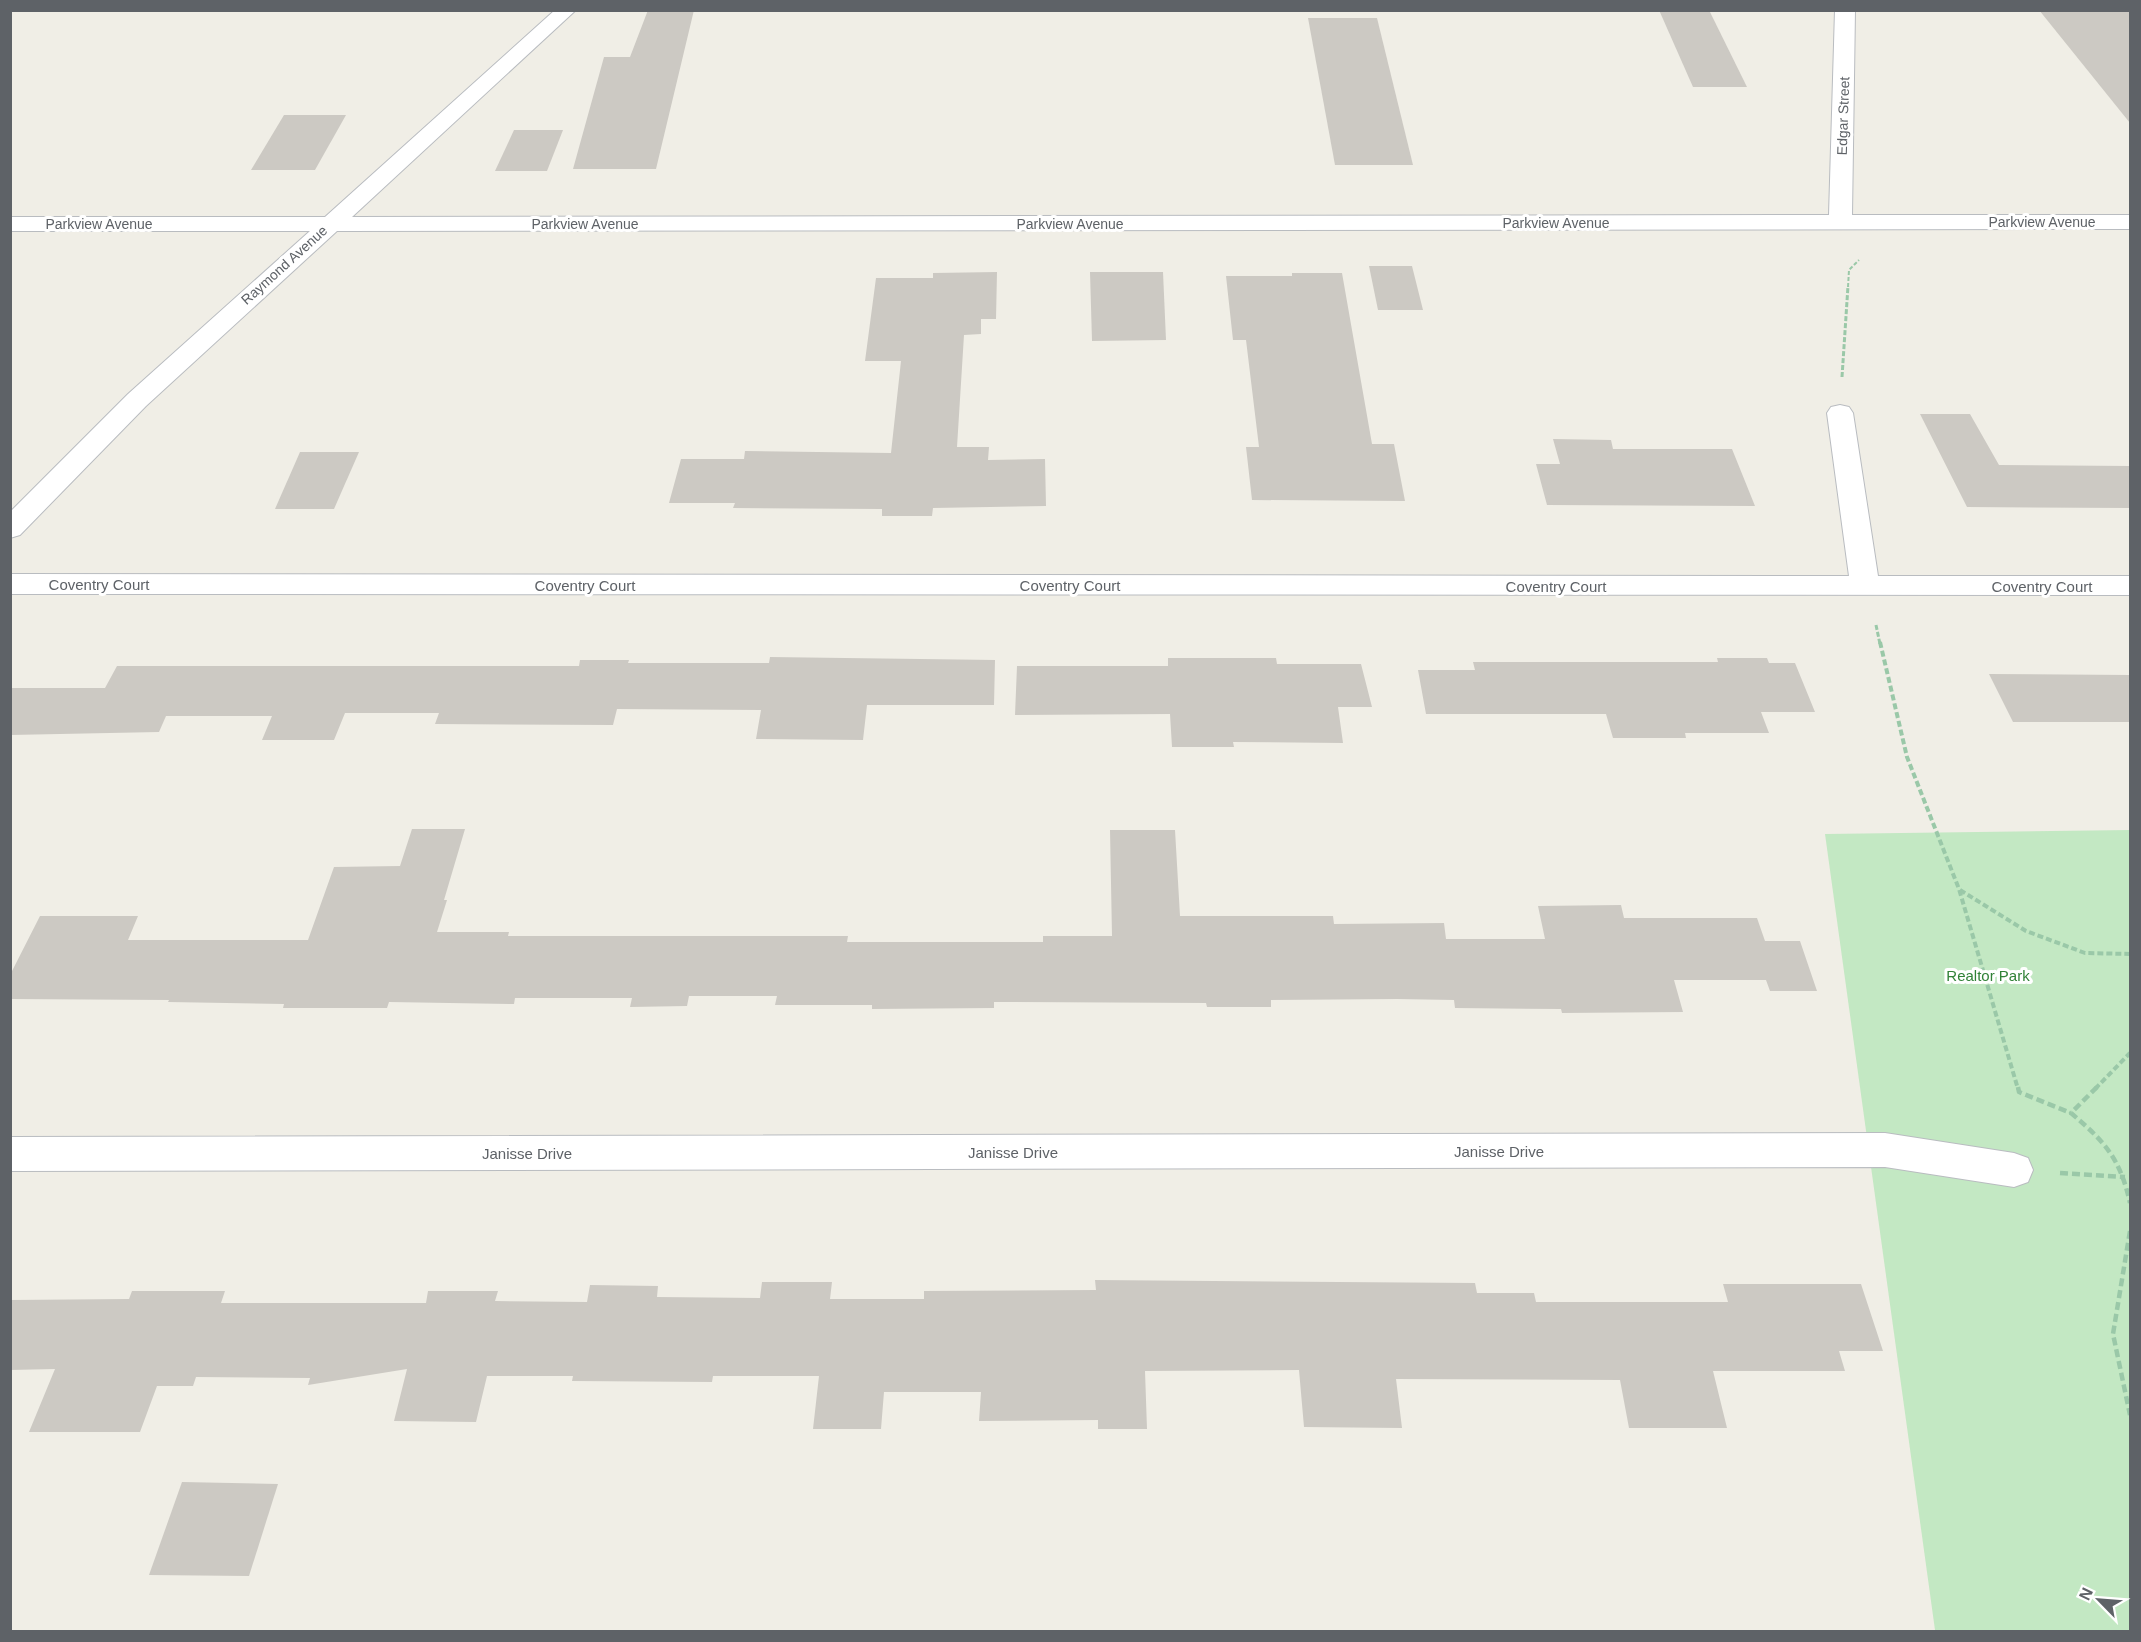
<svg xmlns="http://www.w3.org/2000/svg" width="2141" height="1642" font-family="Arial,sans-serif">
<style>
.green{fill:#c3e8c3}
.building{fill:#ccc9c3}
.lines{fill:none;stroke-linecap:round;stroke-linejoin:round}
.street-casing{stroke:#b9bcc0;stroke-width:2}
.path-far3{stroke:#9ac8a8;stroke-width:2;stroke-dasharray:4 2;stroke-linecap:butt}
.path-far2{stroke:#9ac8a8;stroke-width:3;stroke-dasharray:5 2;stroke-linecap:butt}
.path-far1{stroke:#9ac8a8;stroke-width:4;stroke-dasharray:6 3;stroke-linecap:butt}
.path{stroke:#9ac8a8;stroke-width:4.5;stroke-dasharray:8 4;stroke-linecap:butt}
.street{fill:#fff;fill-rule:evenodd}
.labels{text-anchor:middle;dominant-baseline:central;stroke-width:6;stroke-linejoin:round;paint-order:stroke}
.far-street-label{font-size:14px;fill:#5e6267;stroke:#fff}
.street-label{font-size:15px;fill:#5e6267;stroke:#fff}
.park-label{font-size:15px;fill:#318237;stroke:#fff}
</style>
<rect width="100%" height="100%" fill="#f0eee6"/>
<polygon class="green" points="2130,830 2130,1631 1939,1632 1935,1630 1825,834"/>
<g class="building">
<polygon points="648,10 694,10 656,169 573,169 604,57 630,57"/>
<polygon points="1659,10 1709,10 1747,87 1693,87"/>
<polygon points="2039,10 2130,10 2130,123"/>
<polygon points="1308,18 1377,18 1413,165 1335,165"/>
<polygon points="284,115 346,115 315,170 251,170"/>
<polygon points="514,130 563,130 547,171 495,171"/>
<polygon points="1369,266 1412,266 1423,310 1378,310"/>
<polygon points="997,272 996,319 981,319 981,334 964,335 957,447 989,447 988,460 1045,459 1046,506 933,508 932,516 882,516 882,509 733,508 735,503 669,503 681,459 744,459 745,451 891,453 901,361 865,361 876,278 933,278 933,273"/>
<polygon points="1090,272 1163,272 1166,340 1092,341"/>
<polygon points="1292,273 1342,273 1372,444 1394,444 1405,501 1252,500 1246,447 1259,447 1246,340 1233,340 1226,276 1292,276"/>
<polygon points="1920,414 1970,414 1999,465 2130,466 2130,508 1967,507"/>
<polygon points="1553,439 1611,440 1613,449 1732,449 1755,506 1547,505 1536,464 1560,464"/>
<polygon points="300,452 359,452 334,509 275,509"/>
<polygon points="770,657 995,660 994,705 867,705 863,740 756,739 761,710 617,709 613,725 435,724 439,713 345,713 334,740 262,740 272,716 166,716 159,732 10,735 10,688 105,688 117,666 579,666 580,660 629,660 628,663 769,663"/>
<polygon points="1168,658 1276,658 1277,664 1361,664 1372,707 1338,707 1343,743 1233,742 1234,747 1172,747 1170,714 1015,715 1017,666 1168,666"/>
<polygon points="1717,658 1767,658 1769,663 1795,663 1815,712 1761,712 1769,733 1685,733 1686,738 1613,738 1606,714 1426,714 1418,670 1475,670 1473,662 1718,662"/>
<polygon points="1989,674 2130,675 2130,722 2013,722"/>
<polygon points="412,829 465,829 444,900 447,900 437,932 509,932 508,936 848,936 847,942 1043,942 1043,936 1112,936 1110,830 1175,830 1180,916 1333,916 1334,924 1444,923 1446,939 1545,939 1538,906 1621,905 1624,918 1757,918 1765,941 1800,941 1817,991 1770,991 1766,980 1674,980 1683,1012 1562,1013 1561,1009 1455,1008 1454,1000 1397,999 1271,1000 1271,1007 1207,1007 1206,1003 994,1002 994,1008 872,1009 872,1005 775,1005 777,996 689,996 687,1006 630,1007 632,998 515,998 514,1004 389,1002 387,1008 283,1008 284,1004 168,1002 169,1000 10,999 10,975 40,916 138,916 128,940 308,940 334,867 400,866"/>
<polygon points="1095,1280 1475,1283 1477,1293 1534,1293 1536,1302 1728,1302 1723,1284 1861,1284 1883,1351 1839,1351 1845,1371 1713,1371 1727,1428 1629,1428 1620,1380 1396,1379 1402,1428 1304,1427 1299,1370 1145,1371 1147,1429 1098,1429 1098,1420 979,1421 981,1392 884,1392 881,1429 813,1429 819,1376 713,1376 712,1382 572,1381 573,1376 487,1376 476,1422 394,1421 407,1369 308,1385 310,1378 196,1377 193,1386 157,1386 140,1432 29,1432 55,1369 10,1370 10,1300 129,1299 132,1291 225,1291 221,1303 426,1303 428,1291 498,1291 495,1301 587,1302 590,1285 658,1286 657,1297 760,1298 762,1282 832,1282 830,1299 924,1299 924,1291 1096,1290"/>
<polygon points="182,1482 278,1484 249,1576 149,1575"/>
</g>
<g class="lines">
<g class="street-casing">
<g id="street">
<polygon points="555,10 576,10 352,217 1829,215 1835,10 1855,10 1852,215 2130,215 2130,229 337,231 146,406 20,535 10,538 10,512 128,394 310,231 10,231 10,217 325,217"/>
<polygon points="1840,405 1849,407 1853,413 1878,576 2130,576 2130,595 10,594 10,574 1849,576 1827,413 1831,407"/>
<polygon points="1885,1133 2014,1153 2028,1158 2033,1170 2028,1182 2014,1187 1885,1167 10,1171 10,1137"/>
</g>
</g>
<polyline class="path-far3" points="1848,287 1849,270 1859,260"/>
<g class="path-far2">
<polyline points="1842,377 1848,286"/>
<polyline points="1876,625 1880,644"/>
</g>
<g class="path-far1">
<polyline points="1880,642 1907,757 1959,889 2018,1089"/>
<polyline points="1960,890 2026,931 2085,953 2130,954"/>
<polyline points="2095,1089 2130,1053"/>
</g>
<g class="path">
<polyline points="2018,1087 2019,1092 2071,1113"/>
<path d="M2097,1087L2071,1113C2105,1142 2120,1158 2130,1203"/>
<polyline points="2060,1173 2125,1177"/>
<polyline points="2130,1231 2113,1334 2130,1415"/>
</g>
<use href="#street" class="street"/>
</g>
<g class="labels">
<g class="far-street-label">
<text transform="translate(1843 116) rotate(-88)">Edgar Street</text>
<text x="2042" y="222">Parkview Avenue</text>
<text x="1556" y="223">Parkview Avenue</text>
<text x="99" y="224">Parkview Avenue</text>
<text x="585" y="224">Parkview Avenue</text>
<text x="1070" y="224">Parkview Avenue</text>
<text transform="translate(284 265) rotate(-42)">Raymond Avenue</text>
</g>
<g class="street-label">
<text x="99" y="584">Coventry Court</text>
<text x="585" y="585">Coventry Court</text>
<text x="1070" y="585">Coventry Court</text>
<text x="1556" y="586">Coventry Court</text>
<text x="2042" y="586">Coventry Court</text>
<text x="1499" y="1151">Janisse Drive</text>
<text x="1013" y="1152">Janisse Drive</text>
<text x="527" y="1153">Janisse Drive</text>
</g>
<g class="park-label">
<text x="1988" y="975">Realtor Park</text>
</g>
</g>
<rect width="2141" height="1642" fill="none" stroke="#5e6267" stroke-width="24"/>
<g transform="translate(2099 1600) rotate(295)" stroke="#ffffff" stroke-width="4.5" paint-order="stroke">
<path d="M0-4.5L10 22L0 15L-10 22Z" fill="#5e6267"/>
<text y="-9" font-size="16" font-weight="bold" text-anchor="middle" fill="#5e6267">N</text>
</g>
</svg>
